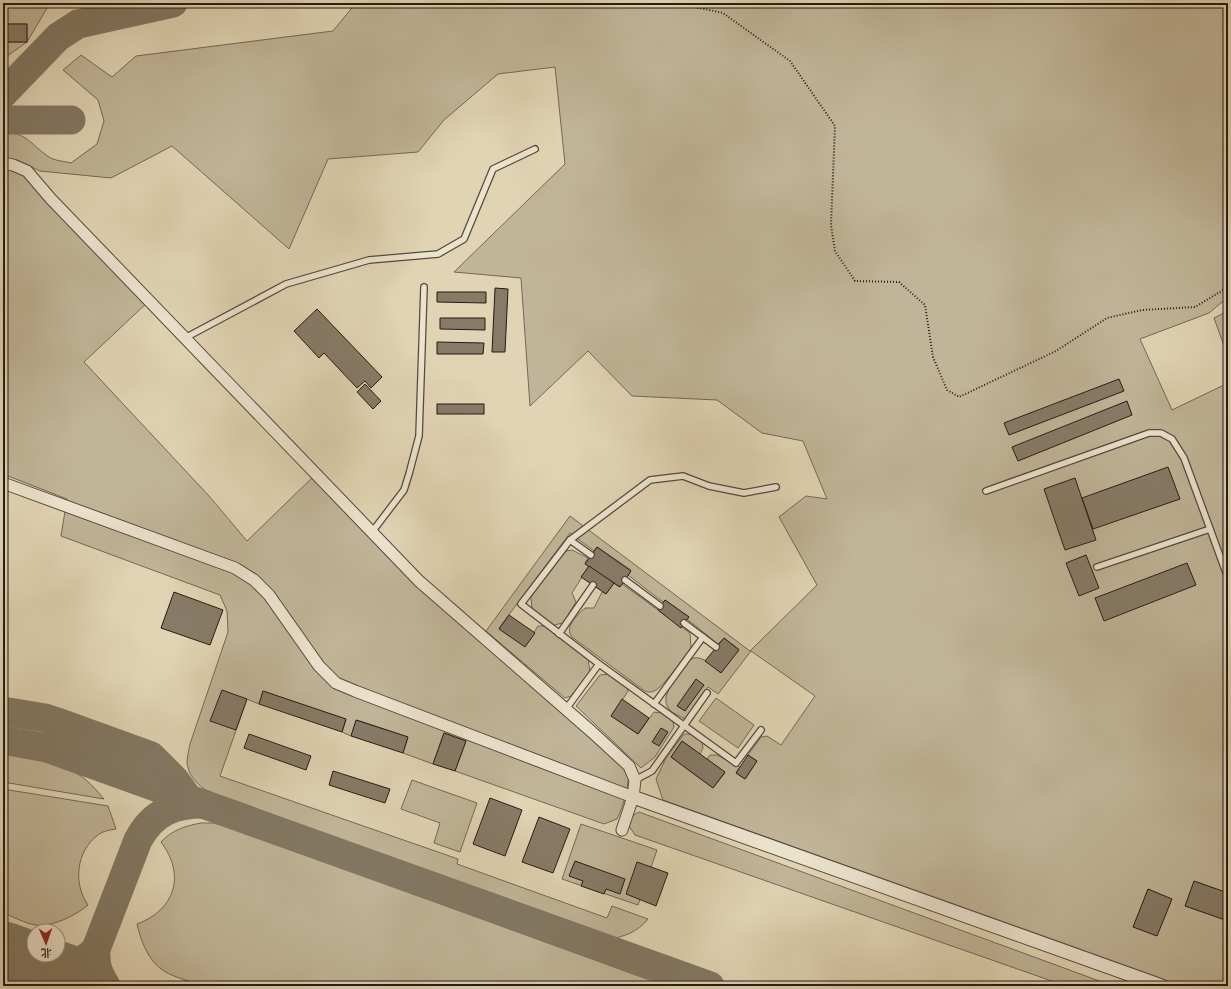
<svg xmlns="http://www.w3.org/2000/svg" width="1231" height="989" font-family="'IM FELL DW Pica','Noto Serif SC',serif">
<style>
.green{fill:#c1b599;stroke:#736857}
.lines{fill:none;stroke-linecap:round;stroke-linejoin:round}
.taxiway{stroke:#837864;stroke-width:29}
.runway{stroke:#837864;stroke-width:73}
.building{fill:#877b68;stroke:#251b15}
.service-casing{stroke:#54493d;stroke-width:8}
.minor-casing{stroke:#54493d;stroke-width:13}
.tertiary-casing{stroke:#54493d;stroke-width:15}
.path{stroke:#251b15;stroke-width:2;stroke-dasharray:1 2;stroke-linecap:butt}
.service{stroke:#ece3ce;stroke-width:5.5}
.minor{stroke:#ece3ce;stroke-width:11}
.tertiary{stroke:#ece3ce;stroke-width:13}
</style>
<rect width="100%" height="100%" fill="#e1d4b4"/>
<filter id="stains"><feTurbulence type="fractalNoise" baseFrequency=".005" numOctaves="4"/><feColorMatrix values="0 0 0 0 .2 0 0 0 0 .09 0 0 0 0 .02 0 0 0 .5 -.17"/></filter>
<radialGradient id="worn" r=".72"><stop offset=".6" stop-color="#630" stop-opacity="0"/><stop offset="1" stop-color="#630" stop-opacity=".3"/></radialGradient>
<g class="green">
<polygon points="5,3 50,3 27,42 3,59 3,42 27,42 27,24 3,24 3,7 5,6"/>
<path d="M356,3H1228V297L1209,313L1140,339L1172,410L1228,383V986H1179L663,800L656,779L666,758L684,734H690L702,742L703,748L700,754L682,741L671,757L713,788L725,773L707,759L710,755H717L740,767L736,773L745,779L757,761L748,755L761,737L767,736L781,745L815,696L751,651L718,694L708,687L685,719C680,716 672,713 669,709C657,695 682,671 691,659C702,654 712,666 721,673L739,649L724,638L718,644L687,619L689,617L665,600L663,602L628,575L631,570L597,547L594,551L570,533L499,628L525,646L538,626H544L588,659L590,672L571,696L565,698L486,631L570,516L750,651L817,585L779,517L806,496L827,499L803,441L762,433L717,400L632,396L588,351L530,406L521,278L454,272L565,164L555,67L498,74L444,120L418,152L328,159L289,249L172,146L111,178L40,171L17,160L3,157V132C27,132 32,146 49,157C55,161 64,161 71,163L97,144L104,121L98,100L63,70L81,55L112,77L136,56L333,31Z"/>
<path d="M3,163L27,171L149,301L84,362L209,496L247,541L316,474L419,581L629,766C629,785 625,802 617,819L604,824L455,771L466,741L444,733L433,764L403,753L408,737L357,720L351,736L342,732L346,720L263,691L259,704L247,699L220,776L458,859L457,864L607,918L612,906L648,919C637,933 624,936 608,940L225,801C209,792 190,784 187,763C187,757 189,750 190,744L228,632L227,611L220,595L61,536L67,499L3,474Z"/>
<polygon points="1228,311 1228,357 1214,318"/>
<polygon points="572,550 588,558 585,563 589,566 572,593 576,602 563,623 554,625 532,609 531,597 561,556 566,551"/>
<path d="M614,583L619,587L622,584L690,633L691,648C684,657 663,688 654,691C650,693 645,692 642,689L572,637C564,627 577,615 585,608H594L602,592L606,594Z"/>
<polygon points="609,674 627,687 628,691 612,716 638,734 654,712 661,713 673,721 674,727 655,757 641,768 576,706 600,675"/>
<polygon points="716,698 754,725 738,748 699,721"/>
<path d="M3,753C31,758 62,761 85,779C92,785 98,792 104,799L3,782Z"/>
<polygon points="412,780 477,803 460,852 434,843 440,823 401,809"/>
<path d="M3,789L108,806L116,829C110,830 103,831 98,835C76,851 73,884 88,905C75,916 52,927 36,925C26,924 12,916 3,913Z"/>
<polygon points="639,812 1113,986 1066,986 635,835 629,826 632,816"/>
<path d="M201,823H213L226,826L666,986H205C193,982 175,978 164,971C148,961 141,941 137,924C175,910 186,875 161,842C172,830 185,826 201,823Z"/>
<polygon points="581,824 657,850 638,905 562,879"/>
</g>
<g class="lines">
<g class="taxiway">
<polyline points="3,94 58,37 78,24 173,3"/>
<polyline points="3,120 71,120"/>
<polyline points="3,711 45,718 57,722 151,756 175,780 188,798"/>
<polyline points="3,740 47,748 710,986"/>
<path d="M39,971C59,967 82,966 96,949"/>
<path d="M106,986C98,972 95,966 96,949L138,840C153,812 174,804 204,804"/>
</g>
<polyline class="runway" points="3,958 80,986"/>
</g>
<g class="building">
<rect x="3" y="24" width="24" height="18"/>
<polygon points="495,288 508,289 505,352 492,352"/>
<polygon points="437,292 486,292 486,303 437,302"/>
<polygon points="317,309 382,377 371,388 365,381 357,388 324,353 319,358 294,331"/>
<polygon points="440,318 485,318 485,330 440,329"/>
<polygon points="437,342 484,343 483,354 437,354"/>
<polygon points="1119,379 1124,391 1009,435 1004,423"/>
<polygon points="365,384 381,401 373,409 357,392"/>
<polygon points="1127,401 1132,415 1018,461 1012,447"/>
<rect x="437" y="404" width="47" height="10"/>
<polygon points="1168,467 1180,499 1093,529 1082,498"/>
<polygon points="1075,478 1096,540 1065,550 1044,489"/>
<polygon points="597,547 631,571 620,587 585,564"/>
<polygon points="1086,555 1099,588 1079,596 1066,563"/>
<polygon points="1187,563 1196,585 1104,621 1095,598"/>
<polygon points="589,566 614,583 606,594 581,577"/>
<polygon points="174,592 223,610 210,645 161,628"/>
<polygon points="665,600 689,617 681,628 658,610"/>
<polygon points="509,615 535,633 525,647 499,629"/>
<polygon points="724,638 739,650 721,673 705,661"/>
<polygon points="696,679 704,685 685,711 677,706"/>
<polygon points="222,690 247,699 236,730 210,721"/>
<polygon points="263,691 346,719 342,732 259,704"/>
<polygon points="622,699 649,718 638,734 611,716"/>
<polygon points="356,720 408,737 403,753 351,736"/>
<polygon points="661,728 668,732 659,746 652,742"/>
<polygon points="444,733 466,741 455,771 433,764"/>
<polygon points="249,734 311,756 306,770 244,748"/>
<polygon points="682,741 725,772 713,788 671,757"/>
<polygon points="748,755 757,761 745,779 736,773"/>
<polygon points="333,771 390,789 385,803 329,785"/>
<polygon points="490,798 522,810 505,856 473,844"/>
<polygon points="539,817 570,829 553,873 522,862"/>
<polygon points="575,861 625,879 620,894 606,889 604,894 581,886 583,881 569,876"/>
<polygon points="637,862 668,873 656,906 626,894"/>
<polygon points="1194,881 1228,893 1228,921 1185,906"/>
<polygon points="1148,889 1172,899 1157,936 1133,927"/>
</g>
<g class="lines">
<g class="service-casing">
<g id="service">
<polyline points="185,338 286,284 369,260 438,254 464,239 493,169 535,149"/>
<polyline points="986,491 1149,433 1161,433 1172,439 1184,458 1228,578"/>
<polyline points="372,532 404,490 409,474 419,436 424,287"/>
<polyline points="570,540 650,480 683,476 709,486 744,493 776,487"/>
<polyline points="591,555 570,540 521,604 599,664 736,763 761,730"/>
<polyline points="1097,567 1210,529"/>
<polyline points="625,580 660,606"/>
<polyline points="684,623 716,647"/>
<polyline points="559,634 593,585"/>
<polyline points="654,704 703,637"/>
<polyline points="566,709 599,664"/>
<polyline points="635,780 652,771 707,693"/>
</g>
</g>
<g class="minor-casing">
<g id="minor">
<polyline points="3,163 13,165 27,171 51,199 419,581 592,732 629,766 635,780 633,797 622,830"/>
<polyline points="3,483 235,568 254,580 269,595 319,666 336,683 355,691 633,797"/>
</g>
</g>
<g class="tertiary-casing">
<polyline id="tertiary" points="633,797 1162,986"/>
</g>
<polyline class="path" points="677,3 723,13 790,61 835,126 831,225 835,251 855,281 899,282 925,305 933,357 947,390 959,397 1056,351 1107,318 1142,310 1195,307 1228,287"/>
<use href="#service" class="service"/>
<use href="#minor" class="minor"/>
<use href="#tertiary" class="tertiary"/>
</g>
<rect width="1231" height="989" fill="none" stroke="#e1d4b4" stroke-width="16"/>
<rect x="4" y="4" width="1223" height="981" fill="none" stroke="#251b15" stroke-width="2"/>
<rect x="8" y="8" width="1215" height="973" fill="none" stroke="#251b15"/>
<g transform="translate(46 943) rotate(178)"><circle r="19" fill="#ece3ce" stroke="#9c9384"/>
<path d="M0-3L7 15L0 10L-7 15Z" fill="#8f2418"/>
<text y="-6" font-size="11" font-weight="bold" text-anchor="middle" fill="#251b15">北</text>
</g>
<rect width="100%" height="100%" filter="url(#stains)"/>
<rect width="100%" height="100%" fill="url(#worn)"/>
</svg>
